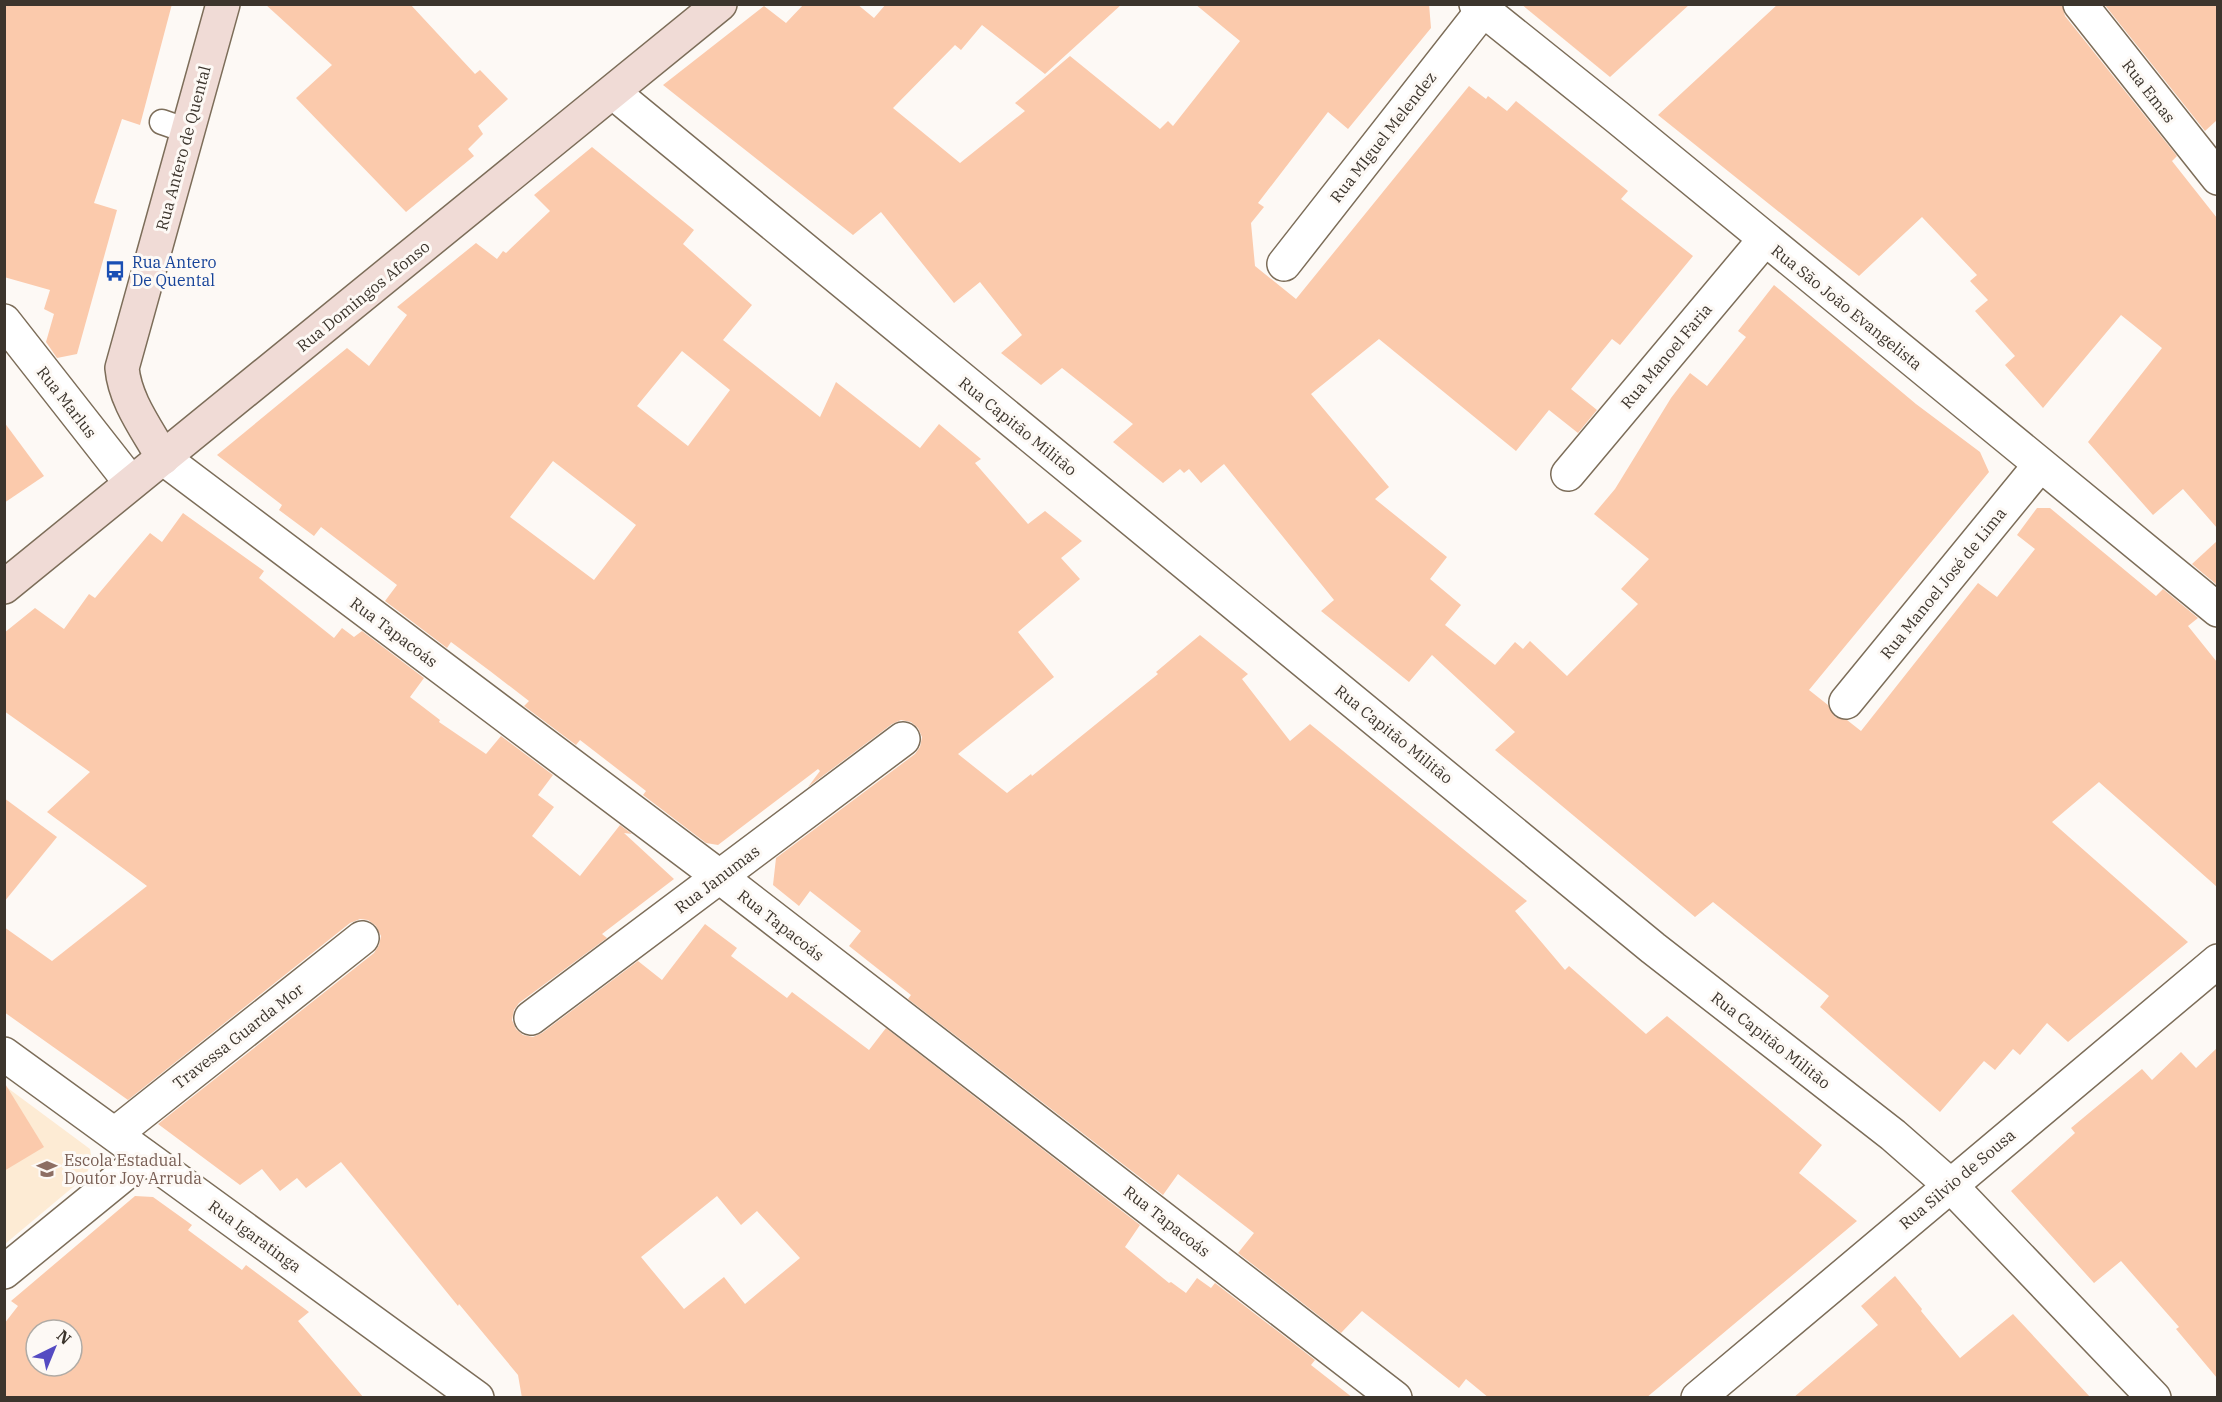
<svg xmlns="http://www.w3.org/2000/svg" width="2222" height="1402" font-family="'IBM Plex Serif',serif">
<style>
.built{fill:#fdebd4}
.building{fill:#fbcaac;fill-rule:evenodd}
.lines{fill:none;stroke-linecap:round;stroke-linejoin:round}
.lane-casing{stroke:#7c6d59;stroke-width:27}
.street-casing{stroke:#7c6d59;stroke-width:36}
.secondary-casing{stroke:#7c6d59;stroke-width:36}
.lane{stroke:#fff;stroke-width:24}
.street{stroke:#fff;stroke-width:33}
.secondary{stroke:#f0dbd6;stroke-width:33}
.labels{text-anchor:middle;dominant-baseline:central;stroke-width:6;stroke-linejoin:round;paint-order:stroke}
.street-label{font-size:16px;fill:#3c352d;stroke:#fdf9f5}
.transit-label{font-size:16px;fill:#164399;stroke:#fdf9f5;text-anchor:start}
.education-label{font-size:16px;fill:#785e54;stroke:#fdf9f5;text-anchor:start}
</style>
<rect width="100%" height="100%" fill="#fdf9f5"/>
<polygon class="built" points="5,1086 90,1149 92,1161 85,1177 5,1244"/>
<g class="building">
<polygon points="4,4 172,4 140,125 122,119 94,203 117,210 77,354 57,358 46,342 54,314 44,309 50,290 4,277"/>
<polygon points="265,4 410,4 475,74 480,70 508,99 478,126 483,134 468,149 474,156 406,212 296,98 332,65"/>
<polygon points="804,4 857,4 874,18 886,4 1122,4 1045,74 982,25 961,50 955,45 893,108 960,163 1025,111 1015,103 1070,56 1160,129 1168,121 1173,126 1240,41 1195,4 1429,4 1431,28 1348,129 1328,112 1258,203 1264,207 1251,223 1255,266 1296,299 1469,86 1486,99 1488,96 1507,111 1516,101 1628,191 1621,199 1693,256 1620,345 1612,339 1571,389 1597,410 1578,433 1549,410 1516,451 1379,339 1311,394 1389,487 1375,499 1447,557 1430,579 1461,605 1445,625 1495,665 1515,642 1523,649 1530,641 1567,676 1638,604 1621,589 1649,559 1594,514 1615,489 1671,398 1690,373 1707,386 1746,337 1738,331 1774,285 1916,404 1980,452 1989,472 1809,690 1828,705 1835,717 1847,720 1861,731 1978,583 1997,597 2035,549 2017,535 2037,508 2050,508 2156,596 2163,589 2198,618 2188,626 2217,662 2217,887 2099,782 2052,822 2188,942 2068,1042 2047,1023 2020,1055 2013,1049 1995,1070 1984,1061 1940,1112 1820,1007 1829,996 1713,902 1695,917 1495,750 1515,732 1432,655 1409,682 1321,611 1334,600 1224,464 1201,483 1189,469 1184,473 1180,469 1163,483 1113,442 1133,424 1062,368 1041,385 1001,353 1022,335 980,282 954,303 881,212 853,235 663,85 764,6 786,23"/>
<polygon points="1521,4 1690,4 1610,77"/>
<polygon points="1778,4 2062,4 2065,16 2177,156 2172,161 2217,218 2217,528 2183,489 2153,515 2088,442 2162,348 2121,315 2043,408 2005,365 2015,356 1975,311 1988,300 1970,281 1977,275 1922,217 1859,276 1658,115"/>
<polygon points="2104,4 2217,4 2217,120 2205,131"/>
<path d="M592,147L694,230L683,244L752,305L723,340L820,417L836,382L920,448L939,424L981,459L975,463L1028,524L1045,511L1082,541L1061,558L1080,579L1018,632L1054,677L958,754L1007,793L1031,774L1032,776L1158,674L1156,672L1200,635L1248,674L1242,679L1290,741L1310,724L1527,901L1515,911L1565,970L1569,966L1646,1034L1667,1016L1822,1145L1799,1173L1857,1221L1646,1398H1489L1466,1379L1459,1388L1362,1311L1341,1333L1238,1253L1254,1233L1178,1174L1163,1195L908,999L911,995L849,946L861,931L810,891L799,906L773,885L776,858L915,754L920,747L922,737L918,728L911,722L901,720L892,724L808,787L820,771L818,769L718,845L706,843L643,795L646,791L580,740L576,745L524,706L529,701L490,671L451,642L447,648L385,601L397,585L321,527L314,536L279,510L282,505L217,455L347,348L369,366L407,315L397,307L476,243L497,259L503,251L506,253L550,211L534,195ZM682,351L730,390L688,446L637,406ZM553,461L636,525L594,580L510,517Z"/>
<polygon points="4,422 44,476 4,503"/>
<path d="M183,513L264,571L259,578L334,638L342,628L354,637L362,631L424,678L410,697L440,720L439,722L486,754L501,736L553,775L538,795L554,807L532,836L580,876L620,825L632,834L624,833L674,879L602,934L607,938L519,1003L514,1010L512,1020L516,1029L523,1035L533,1037L542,1033L638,961L662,980L705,924L737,948L731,956L787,998L792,992L869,1050L886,1028L1140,1225L1125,1247L1169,1283L1171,1282L1186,1293L1197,1278L1211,1288L1215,1283L1315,1360L1311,1365L1353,1398H522L518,1375L459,1304L458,1306L341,1162L306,1188L297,1178L280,1191L262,1169L240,1185L158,1124L374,953L379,945L381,936L376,926L368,920L360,919L350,923L128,1100L4,1012V927L52,961L147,886L47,812L90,772L4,711V633L35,608L64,629L89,594L95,598L150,533L162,542ZM717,1196L741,1225L757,1211L800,1258L745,1304L724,1277L684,1309L641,1257Z"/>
<polygon points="2217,541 2217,585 2192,564"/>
<polygon points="4,798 57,837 4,902"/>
<polygon points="2217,1048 2217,1378 2176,1329 2179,1327 2121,1261 2094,1283 2011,1191 2075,1133 2071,1128 2142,1069 2152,1080 2181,1052 2196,1068"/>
<polygon points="4,1082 44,1147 4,1171"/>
<path d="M135,1196L153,1197L192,1225L188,1230L242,1270L246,1265L309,1312L298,1321L364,1398H4V1324L18,1306L11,1301ZM36,1330H72V1366H36Z"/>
<polygon points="1895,1276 1922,1309 1921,1311 1960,1358 2013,1314 2091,1398 1793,1398 1878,1325 1861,1306"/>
</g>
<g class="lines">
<g class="lane-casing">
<polyline id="lane" points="162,122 188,131"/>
</g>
<g class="street-casing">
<g id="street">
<polyline points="1476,4 1617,117 2218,610"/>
<polyline points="2080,4 2218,178"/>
<polyline points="614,93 1653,948 1893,1135 1950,1185 2154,1398"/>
<polyline points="1284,264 1483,10"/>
<polyline points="4,321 131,483"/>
<polyline points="163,458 720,877 1395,1398"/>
<polyline points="1568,474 1765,239"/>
<polyline points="1846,702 2040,465"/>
<polyline points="531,1018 903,739"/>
<polyline points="4,1054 477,1398"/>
<polyline points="115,1134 362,938"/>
<polyline points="4,1272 145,1157"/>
<polyline points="1698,1398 2218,961"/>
</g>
</g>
<g class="secondary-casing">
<g id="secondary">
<path d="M163,458C147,429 125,401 122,368L223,4"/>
<polyline points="4,587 720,4"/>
</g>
</g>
<use href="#lane" class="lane"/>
<use href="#street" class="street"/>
<use href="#secondary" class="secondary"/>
</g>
<defs>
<g id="bus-bare" transform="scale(1.62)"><path d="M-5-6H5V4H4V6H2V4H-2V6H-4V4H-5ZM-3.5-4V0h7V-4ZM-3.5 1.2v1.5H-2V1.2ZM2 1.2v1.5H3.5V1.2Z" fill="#1a4fb4" stroke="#fdf9f5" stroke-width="2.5" paint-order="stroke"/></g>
<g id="school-bare" transform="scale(1.62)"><path d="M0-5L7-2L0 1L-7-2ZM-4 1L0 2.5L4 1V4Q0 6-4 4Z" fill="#8d6e63" stroke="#fdf9f5" stroke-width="2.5" paint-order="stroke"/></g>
</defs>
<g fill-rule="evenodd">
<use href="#bus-bare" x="115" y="271"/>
<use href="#school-bare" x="47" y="1169"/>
</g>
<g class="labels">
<g class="street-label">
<text transform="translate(2149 91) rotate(52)">Rua Emas</text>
<text transform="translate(1383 137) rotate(-52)">Rua MIguel Melendez</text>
<text transform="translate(183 148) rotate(-75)">Rua Antero de Quental</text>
<text transform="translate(363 296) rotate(-39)">Rua Domingos Afonso</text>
<text transform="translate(1847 307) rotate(39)">Rua São João Evangelista</text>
<text transform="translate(1666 356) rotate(-50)">Rua Manoel Faria</text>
<text transform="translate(67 402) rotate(52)">Rua Marlus</text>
<text transform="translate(1018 426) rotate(39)">Rua Capitão Militão</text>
<text transform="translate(1943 583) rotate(-51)">Rua Manoel José de Lima</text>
<text transform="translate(394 632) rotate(37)">Rua Tapacoás</text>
<text transform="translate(1394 734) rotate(39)">Rua Capitão Militão</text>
<text transform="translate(717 879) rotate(-37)">Rua Janumas</text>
<text transform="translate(781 925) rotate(38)">Rua Tapacoás</text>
<text transform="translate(238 1036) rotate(-38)">Travessa Guarda Mor</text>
<text transform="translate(1771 1040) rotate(38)">Rua Capitão Militão</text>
<text transform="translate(1957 1179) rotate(-40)">Rua Silvio de Sousa</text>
<text transform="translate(1167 1221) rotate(38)">Rua Tapacoás</text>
<text transform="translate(255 1236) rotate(36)">Rua Igaratinga</text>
</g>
<g class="transit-label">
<text x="132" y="262">Rua Antero<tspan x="132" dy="18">De Quental</tspan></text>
</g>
<g class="education-label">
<text x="64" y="1160">Escola Estadual<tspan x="64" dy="18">Doutor Joy Arruda</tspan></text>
</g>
</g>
<rect width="2222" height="1402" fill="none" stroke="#3c352d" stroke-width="12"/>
<g transform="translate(54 1348) rotate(43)"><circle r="28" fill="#fdf9f5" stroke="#b0aba5" stroke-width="1.5"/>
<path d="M0-4.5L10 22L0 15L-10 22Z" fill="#554bc2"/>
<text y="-9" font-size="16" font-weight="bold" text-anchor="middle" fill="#3c352d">N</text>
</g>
</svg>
